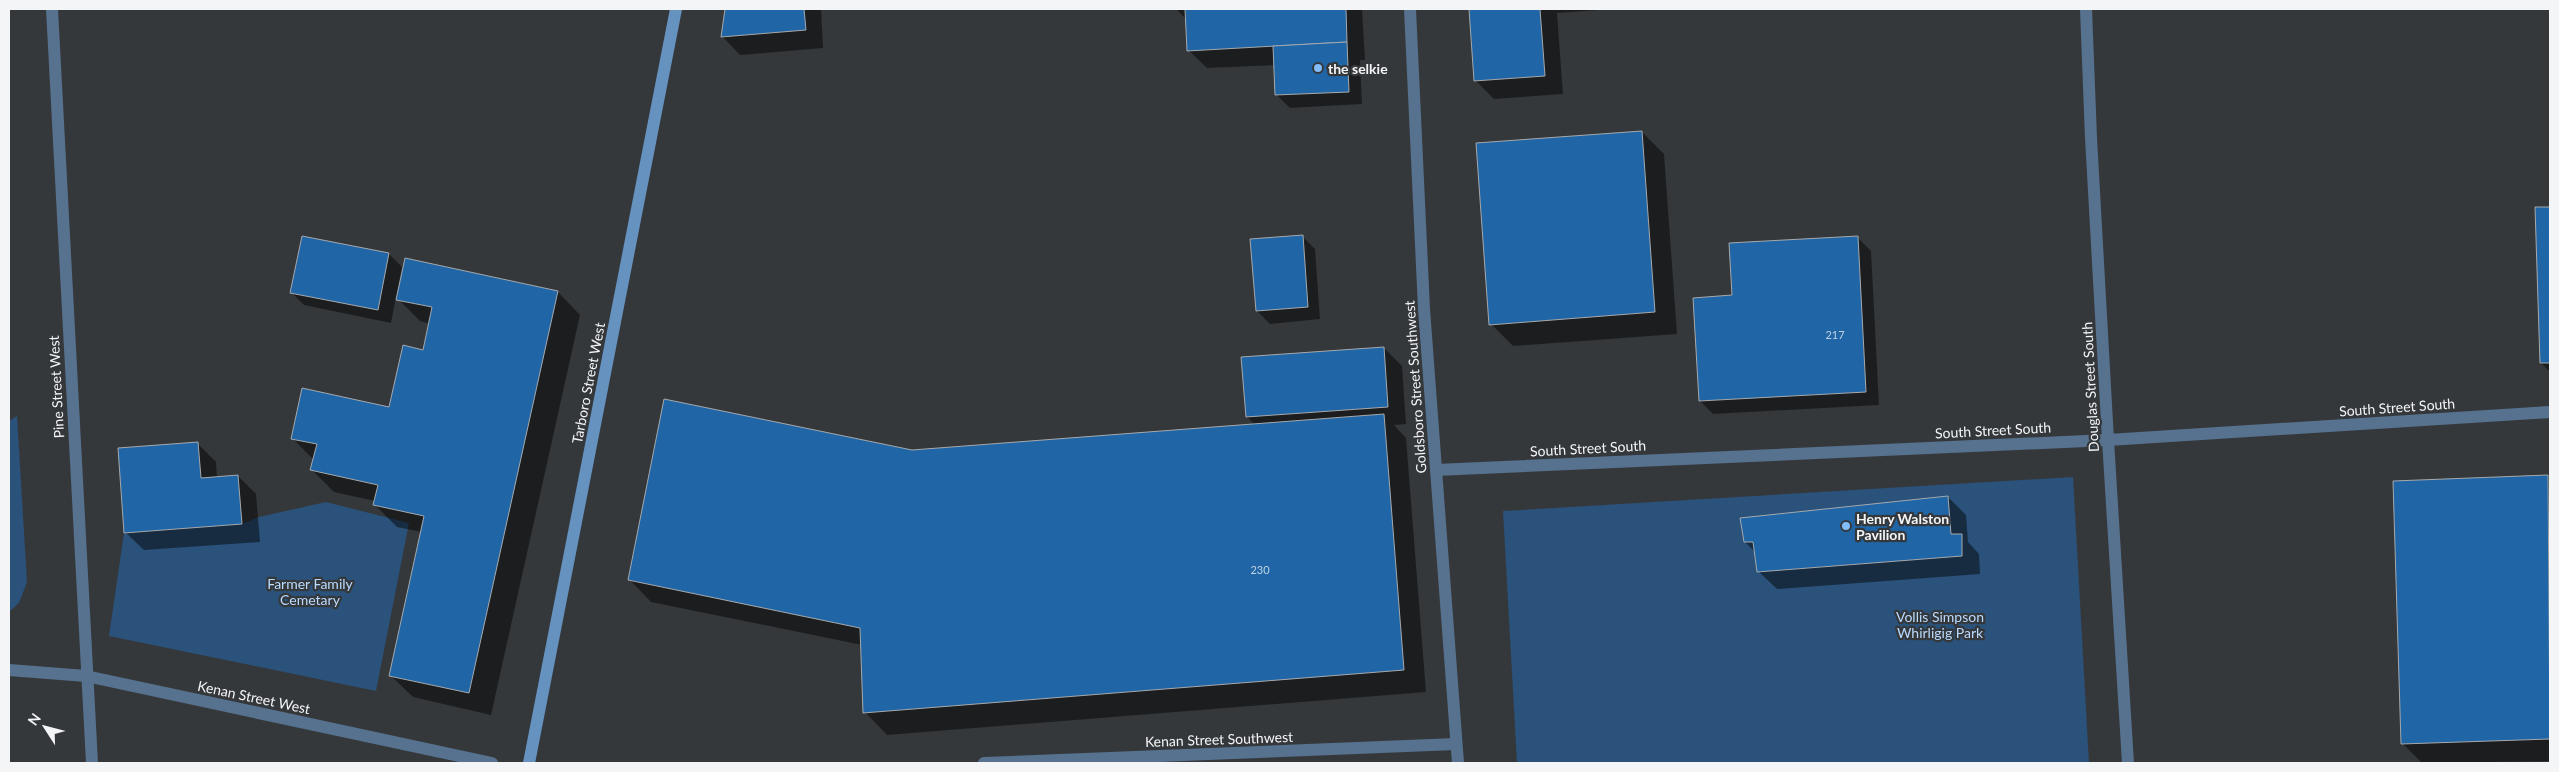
<svg xmlns="http://www.w3.org/2000/svg" width="2559" height="772" font-family="Lato,sans-serif">
<style>
.green{fill:#2b527a}
.shadow{fill:#0007}
.building{fill:#2066a7;stroke:#a6a9ac}
.lines{fill:none;stroke-linecap:round;stroke-linejoin:round}
.minor{stroke:#57728f;stroke-width:12}
.tertiary{stroke:#57728f;stroke-width:12}
.secondary{stroke:#6692c0;stroke-width:12}
.poi-dot{fill:#82bcfa;stroke:#35383b;stroke-width:2}
.labels{text-anchor:middle;dominant-baseline:central;stroke-width:4.5;stroke-linejoin:round;paint-order:stroke}
.number-label{font-size:11px;fill:#bed1e3}
.poi-label{font-size:14px;font-weight:bold;fill:#f3f5f7;stroke:#35383b;text-anchor:start}
.street-label{font-size:14px;fill:#f3f5f7;stroke:#35383b}
.park-label{font-size:14px;fill:#b9dafe;stroke:#35383b}
</style>
<rect width="100%" height="100%" fill="#35383b"/>
<g class="green">
<polygon points="17,416 27,582 19,603 9,612 9,421"/>
<polygon points="2073,477 2089,763 1517,763 1503,511"/>
<polygon points="326,502 409,523 376,691 109,636 124,533 242,524 259,517"/>
</g>
<g class="shadow">
<polygon points="726,9 821,9 823,48 740,55 722,36"/>
<polygon points="1176,9 1362,9 1365,60 1360,60 1362,104 1290,108 1277,95 1275,65 1207,68 1188,50 1186,19"/>
<polygon points="1470,9 1613,9 1557,13 1563,94 1494,99 1476,81"/>
<polygon points="1642,132 1664,154 1677,334 1513,346 1491,324"/>
<polygon points="2536,208 2550,208 2550,372 2541,363"/>
<polygon points="1302,236 1315,249 1320,319 1270,324 1257,311"/>
<polygon points="303,237 389,254 402,267 396,297 398,298 406,259 558,292 580,315 491,715 413,697 390,675 422,532 397,527 375,505 375,501 334,492 312,470 314,460 292,438 390,408 424,351 430,324 420,321 396,297 391,323 304,305 291,292"/>
<polygon points="1858,238 1871,251 1879,405 1713,414 1700,401 1733,297"/>
<polygon points="1384,348 1402,366 1406,424 1394,425 1406,438 1426,692 887,735 865,712 862,645 651,602 629,579 912,452 1255,425 1247,417"/>
<polygon points="198,444 216,462 217,478 238,476 256,494 260,542 144,550 125,532"/>
<polygon points="2548,476 2550,479 2550,761 2422,763 2402,743"/>
<polygon points="1948,497 1966,515 1968,542 1979,554 1980,574 1777,589 1758,571 1756,553 1745,542"/>
</g>
<g class="building">
<polygon points="725,9 804,9 806,30 721,37"/>
<polygon points="1185,9 1346,9 1347,42 1187,51"/>
<polygon points="1469,9 1540,9 1545,76 1474,81"/>
<polygon points="1347,42 1349,92 1275,95 1273,46"/>
<polygon points="1642,131 1655,312 1489,325 1476,143"/>
<polygon points="2535,207 2550,207 2550,363 2540,363"/>
<polygon points="1303,235 1308,307 1256,311 1250,239"/>
<polygon points="302,236 389,253 378,310 290,293"/>
<polygon points="1858,236 1866,392 1699,401 1693,298 1732,295 1729,243"/>
<polygon points="405,258 558,291 469,693 389,676 424,516 373,505 378,485 310,470 317,444 291,439 302,388 389,407 403,345 423,350 432,307 396,300"/>
<polygon points="1384,347 1388,407 1246,417 1241,357"/>
<polygon points="664,399 912,450 1384,414 1404,670 863,713 860,628 628,580"/>
<polygon points="198,442 201,478 238,475 242,524 124,533 118,448"/>
<polygon points="2548,475 2550,739 2401,744 2393,481"/>
<polygon points="1948,496 1951,534 1962,534 1962,556 1757,572 1753,542 1744,542 1740,518"/>
</g>
<g class="lines">
<g class="minor">
<polyline points="2086,9 2091,138 2108,440 2128,763"/>
<polyline points="1436,470 2108,440 2550,412"/>
<polyline points="9,670 86,676 492,763"/>
<polyline points="984,763 1456,744"/>
</g>
<g class="tertiary">
<polyline points="52,9 92,763"/>
<polyline points="1410,9 1424,309 1458,763"/>
</g>
<polyline class="secondary" points="529,763 676,9"/>
</g>
<g class="poi-dot">
<circle cx="1318" cy="68" r="5"/>
<circle cx="1846" cy="526" r="5"/>
</g>
<g class="labels">
<g class="number-label">
<text x="1835" y="334">217</text>
<text x="1260" y="569">230</text>
</g>
<g class="poi-label">
<text x="1328" y="68">the selkie</text>
<text x="1856" y="518">Henry Walston<tspan x="1856" dy="16">Pavilion</tspan></text>
</g>
<g class="street-label">
<text transform="translate(588 383) rotate(-79)">Tarboro Street West</text>
<text transform="translate(56 387) rotate(-93)">Pine Street West</text>
<text transform="translate(1415 387) rotate(-94)">Goldsboro Street Southwest</text>
<text transform="translate(2090 387) rotate(-93)">Douglas Street South</text>
<text transform="translate(2397 407) rotate(-4)">South Street South</text>
<text transform="translate(1993 430) rotate(-3)">South Street South</text>
<text transform="translate(1588 448) rotate(-3)">South Street South</text>
<text transform="translate(254 697) rotate(12)">Kenan Street West</text>
<text transform="translate(1219 739) rotate(-2)">Kenan Street Southwest</text>
</g>
<g class="park-label">
<text x="310" y="583">Farmer Family<tspan x="310" dy="16">Cemetary</tspan></text>
<text x="1940" y="616">Vollis Simpson<tspan x="1940" dy="16">Whirligig Park</tspan></text>
</g>
</g>
<rect width="2559" height="772" fill="none" stroke="#f3f5f7" stroke-width="20"/>
<g transform="translate(45 727) rotate(306)" stroke="#35383b" stroke-width="4" paint-order="stroke">
<path d="M0-4L9 19L0 12L-9 19Z" fill="#f3f5f7"/>
<text y="-8" font-size="14" font-weight="bold" text-anchor="middle" fill="#f3f5f7">N</text>
</g>
</svg>
